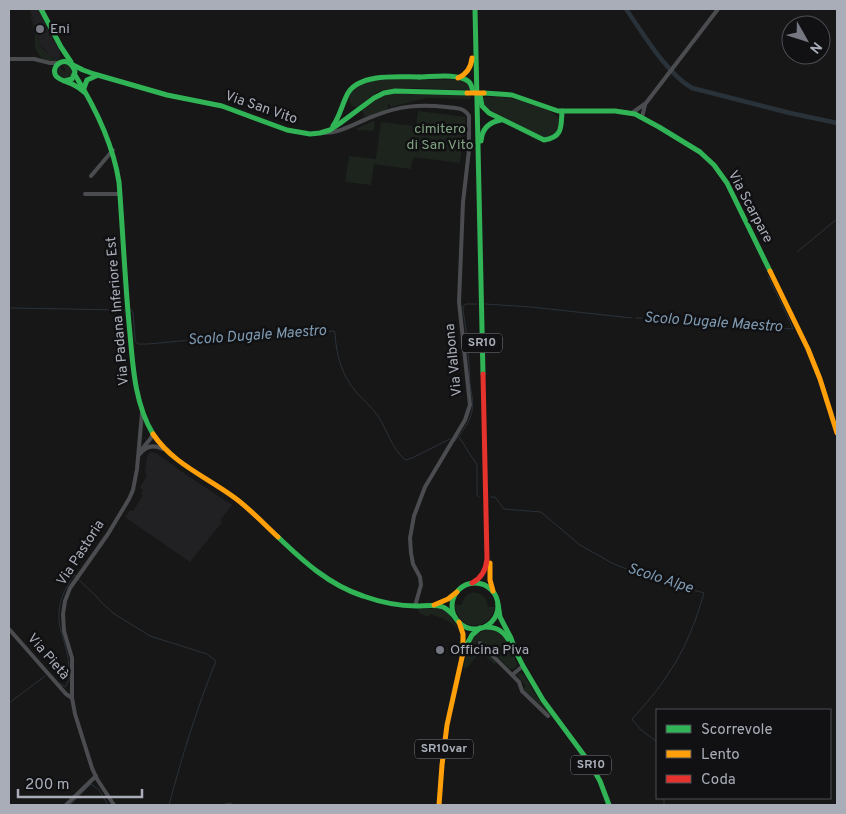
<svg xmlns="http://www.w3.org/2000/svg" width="846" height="814" font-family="Overpass,sans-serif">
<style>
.built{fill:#212123}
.green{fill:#1d241e}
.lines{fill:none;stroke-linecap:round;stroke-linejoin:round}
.stream{stroke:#2a3239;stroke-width:1}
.canal{stroke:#2a3239;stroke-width:4.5}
.street{stroke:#4b4c50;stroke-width:4}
.fast{stroke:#30b455;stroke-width:5}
.slow{stroke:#ff9f0a;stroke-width:5}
.jam{stroke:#e5322d;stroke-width:5}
.slow-bridge{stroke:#ff9f0a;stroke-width:5}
.poi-dot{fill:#757880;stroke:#111113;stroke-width:2}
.labels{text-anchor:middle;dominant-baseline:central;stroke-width:5;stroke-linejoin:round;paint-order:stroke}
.shield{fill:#111113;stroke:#7b7e86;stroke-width:1}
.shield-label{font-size:12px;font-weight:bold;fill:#a8adb8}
.poi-label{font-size:14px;fill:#a8adb8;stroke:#111113;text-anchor:start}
.street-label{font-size:14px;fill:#a8adb8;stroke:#111113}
.park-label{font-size:14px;fill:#7fa381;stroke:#111113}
.water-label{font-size:15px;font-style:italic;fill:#7f9bb3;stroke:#111113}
</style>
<rect width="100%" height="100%" fill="#171717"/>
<g class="built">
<polygon points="30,9 38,9 59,50 60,56 60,59 58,60 50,56 40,44"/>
<polygon points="150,452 156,453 185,474 232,505 220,520 222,522 190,562 125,517 130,510 133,511 143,495 141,493 143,490 140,487 147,476 145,471 147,457"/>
</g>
<g class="green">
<path d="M29,9C37,27 35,52 58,60L60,59V52L55,41C58,47 63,55 58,61H50L41,58L35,48V34Z"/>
<path d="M66,64L70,65L73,72C67,83 53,78 60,66L64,72L66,71L62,65Z"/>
<path d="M398,79L460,80L467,82L471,90L411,88L388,89L377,92L357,107H353C350,103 348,101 350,96C355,79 383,80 398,79Z"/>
<path d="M396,93L471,96V99L426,98L391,107L389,103H388V109L366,117L364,116L362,110C375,99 379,96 396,93Z"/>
<path d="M482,97C491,97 500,96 509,98C519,100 556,110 559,119C561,124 558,129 555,134L547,137H542L486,109Z"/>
<polygon points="418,111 466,117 460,163 413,157 411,169 374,164 371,185 345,182 349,156 376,159 381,122 416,126"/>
<polygon points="373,121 375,122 374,129 372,131 357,130 357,128"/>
<path d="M470,593C481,591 487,597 488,607H495C490,633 456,631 455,605H461L465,597Z"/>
<path d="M419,609H440L445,610L449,614L451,619L460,630L462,644L460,654L455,650C471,628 448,620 430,614L428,617L419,613L418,611Z"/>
<path d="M492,629C506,633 511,651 517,664L516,667L513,669H510L480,640L475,644L478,646L480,645L496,661V663L494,664L481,651L466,669L463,667C468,647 468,633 492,629Z"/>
<polygon points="519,673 523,674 538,698 552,717 552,718 523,689 526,686 517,675"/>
</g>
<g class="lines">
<g class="stream">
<polyline points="797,252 837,219"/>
<polyline points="485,304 531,307 632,318"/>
<polyline points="9,308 124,310"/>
<path d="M131,309L133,313L135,337V341L138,344H148L213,338L278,336L334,331L335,333C336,355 342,376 357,393C364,401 372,407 378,416C387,430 392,448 404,459L406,460L412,458L450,439"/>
<polyline points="636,318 679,319 711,323 793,329 789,319 768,276"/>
<polyline points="459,437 477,465 477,495 479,497"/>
<path d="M455,441C462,432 470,422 472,411C474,401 471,393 470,383C469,359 467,334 463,309V306L466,304H477"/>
<path d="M491,497H495L504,509L541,512L580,545L612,563L643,576L704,593C696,621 685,650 668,674C658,690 645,705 632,719L641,730L657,742"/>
<path d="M78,579L96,596L102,603L113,613L150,636L207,654L216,661C197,708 182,756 169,805"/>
<path d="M59,683L65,687L69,680C69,671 69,662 67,653C65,644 62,635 60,627C56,607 63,591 74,575L76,576"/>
<polyline points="9,703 45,676"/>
<polyline points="70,805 91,784 99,790 108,805"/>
<polyline points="220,805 231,803 234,805"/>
<polyline points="664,805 664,798"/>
</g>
<path class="canal" d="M626,9C642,32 667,74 692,88L790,113L837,123"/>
<g class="street">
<polyline points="9,59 34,59 50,63 58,63"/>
<polyline points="632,113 646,103 718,9"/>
<polyline points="642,117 645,105"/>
<path d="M323,133C342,133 357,122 374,116C399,106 419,104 446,107C455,108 464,107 469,116V150L463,202L459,302L470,405L465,420L425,487L414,516L410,538L411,553L413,564L420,577L421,585L415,606"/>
<polyline points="91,176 113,150"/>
<polyline points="85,194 120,194"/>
<polyline points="142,449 151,438 153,433"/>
<path d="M139,455C145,446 153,444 163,449"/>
<polyline points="9,629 66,694 72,698"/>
<polyline points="480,643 519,682 522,691 548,716"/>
<polyline points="512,675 523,666"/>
<polyline points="66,805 96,776"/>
<polyline points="114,805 97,779 92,768 75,714 72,698 72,658 64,631 63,614 65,601 70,588 108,534 129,499 133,490 137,469 142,413"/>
</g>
<g class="fast">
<polyline points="41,9 61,47 71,62"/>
<polyline points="475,9 483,374"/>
<polyline points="73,65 83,70 94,74 167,95 222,106 287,130 310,134 320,133 330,130 339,124 374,98 384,93 395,91 467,93"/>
<path d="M75,75C95,107 113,144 119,182C123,233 125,284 130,334C133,368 135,404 153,434"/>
<path d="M419,77C431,77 458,73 468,81C472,84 472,88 473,92"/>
<path d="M64,81L72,79L75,72C69,52 49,65 56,76C60,81 69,82 74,85C78,87 81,89 84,92"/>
<polyline points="84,88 87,80 96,76"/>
<polyline points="484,93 512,95 558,111 615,111 635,114 659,127 700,152 714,165 727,183 770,271"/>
<path d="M480,95L482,106L489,113L544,140C563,137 561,127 562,111"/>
<path d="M333,126C340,116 342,104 348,93C360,73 399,77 419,77"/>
<path d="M481,141C482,128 489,122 501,120"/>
<path d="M278,537C303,561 329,585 363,596C380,602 398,606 416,606C425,606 435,604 443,607C448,609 451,613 455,617"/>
<circle cx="475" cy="606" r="23"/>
<polyline points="498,604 500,617 511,638 515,650 523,666 543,700 589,762 600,781 609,805"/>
<path d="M485,627C496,627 502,630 508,639"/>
<polyline points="465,648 472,635 480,628"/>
</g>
<g class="slow">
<path d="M458,78C467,74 471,68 472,58"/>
<polyline points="770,271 808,349 820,379 837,433"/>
<path d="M153,434C173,464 207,477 235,498C250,509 264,524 278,537"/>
<polyline points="490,563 490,580 493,591"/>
<polyline points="434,605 448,599 457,592"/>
<polyline points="439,805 442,765 447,725 463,653 463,634 459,622"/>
</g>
<path class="jam" d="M472,583C482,578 486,570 487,559L483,374"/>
<polyline class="slow-bridge" points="467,93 484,93"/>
</g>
<g class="poi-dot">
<circle cx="40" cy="29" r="5"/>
<circle cx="440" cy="650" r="5"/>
</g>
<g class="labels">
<g class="shield">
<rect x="462" y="333.5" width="40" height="19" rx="4"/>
<rect x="415" y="739.5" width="58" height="19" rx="4"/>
<rect x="571" y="755.5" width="40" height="19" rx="4"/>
</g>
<g class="shield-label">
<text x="482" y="343">SR10</text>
<text x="444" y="749">SR10var</text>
<text x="591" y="765">SR10</text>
</g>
<g class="poi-label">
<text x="50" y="29">Eni</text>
<text x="450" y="650">Officina Piva</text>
</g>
<g class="street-label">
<text transform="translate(261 108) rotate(19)">Via San Vito</text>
<text transform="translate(750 207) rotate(62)">Via Scarpare</text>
<text transform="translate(118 311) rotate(-95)">Via Padana Inferiore Est</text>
<text transform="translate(454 360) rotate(-96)">Via Valbona</text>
<text transform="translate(81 553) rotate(-57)">Via Pastoria</text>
<text transform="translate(48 657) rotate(49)">Via Pietà</text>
</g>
<g class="park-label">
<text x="440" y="129">cimitero<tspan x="440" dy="16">di San Vito</tspan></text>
</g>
<g class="water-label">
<text transform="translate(713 323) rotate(4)">Scolo Dugale Maestro</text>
<text transform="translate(257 336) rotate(-4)">Scolo Dugale Maestro</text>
<text transform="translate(660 579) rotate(18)">Scolo Alpe</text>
</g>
</g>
<rect width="846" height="814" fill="none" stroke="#a8adb8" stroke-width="20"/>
<rect x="656" y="709" width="175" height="90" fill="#111113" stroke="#4d4f55"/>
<rect x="666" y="725" width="25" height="8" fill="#30b455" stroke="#4d4f55"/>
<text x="701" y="734" font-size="15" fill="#a8adb8">Scorrevole</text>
<rect x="666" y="750" width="25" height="8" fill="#ff9f0a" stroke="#4d4f55"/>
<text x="701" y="759" font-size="15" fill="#a8adb8">Lento</text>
<rect x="666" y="775" width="25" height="8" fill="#e5322d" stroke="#4d4f55"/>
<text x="701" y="784" font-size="15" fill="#a8adb8">Coda</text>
<g transform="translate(806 40) rotate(129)"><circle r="24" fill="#111113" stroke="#4d4f55"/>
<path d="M0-4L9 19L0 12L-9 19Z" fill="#757880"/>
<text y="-8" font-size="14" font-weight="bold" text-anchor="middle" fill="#a8adb8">N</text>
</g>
<path d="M18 789v8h124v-8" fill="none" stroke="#a8adb8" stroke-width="2.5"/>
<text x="25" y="789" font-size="15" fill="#a8adb8" stroke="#111113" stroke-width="4" paint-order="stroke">200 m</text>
</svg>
